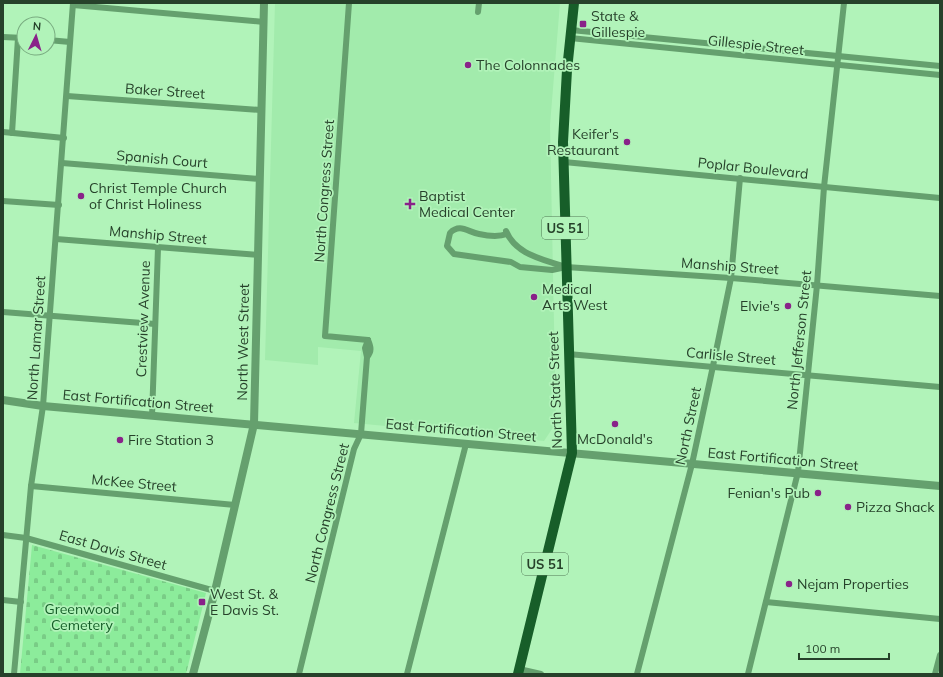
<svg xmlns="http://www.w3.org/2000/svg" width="943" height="677" font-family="Mulish,sans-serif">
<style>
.built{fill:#a2ebac}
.cemetery{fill:url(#cemetery-stones)}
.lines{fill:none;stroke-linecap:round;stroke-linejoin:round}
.minor{stroke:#65a06e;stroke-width:6}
.tertiary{stroke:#65a06e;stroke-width:8}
.primary{stroke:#175e29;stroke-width:10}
.poi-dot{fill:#892289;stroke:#b1f3b9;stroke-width:1.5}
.labels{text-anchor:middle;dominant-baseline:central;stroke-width:3.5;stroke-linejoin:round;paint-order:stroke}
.shield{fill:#b1f3b9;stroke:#507655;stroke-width:1}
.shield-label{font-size:13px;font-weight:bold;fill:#26412a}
.poi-label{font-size:14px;fill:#26412a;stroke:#b1f3b9;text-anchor:start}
.street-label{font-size:14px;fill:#26412a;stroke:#b1f3b9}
.park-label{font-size:14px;fill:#145d27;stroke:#b1f3b9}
</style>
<defs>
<pattern id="cemetery-stones" width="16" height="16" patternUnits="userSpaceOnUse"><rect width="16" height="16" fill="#8cec9b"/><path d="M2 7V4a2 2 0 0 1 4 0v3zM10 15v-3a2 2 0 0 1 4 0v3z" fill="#79cc86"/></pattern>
</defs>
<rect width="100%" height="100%" fill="#b1f3b9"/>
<polygon class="built" points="275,3 560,3 550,125 556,423 544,441 354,423 361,351 318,347 318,365 265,360"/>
<polygon class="cemetery" points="32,545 206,593 186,674 20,674"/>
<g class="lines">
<g class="minor">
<polyline points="349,3 325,336 368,340"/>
<polyline points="73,5 264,22"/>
<polyline points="478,12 479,3"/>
<polyline points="571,30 940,66"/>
<polyline points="3,37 24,38"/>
<polyline points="570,38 940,75"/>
<polyline points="48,40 70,42"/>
<polyline points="67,96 261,110"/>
<polyline points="3,132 64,138"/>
<polyline points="12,133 18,38"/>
<polyline points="564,162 940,198"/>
<polyline points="62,163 260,179"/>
<polyline points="3,201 59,205"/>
<path d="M506,231C516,255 543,259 565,267"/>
<path d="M507,234C499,237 488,236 479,234C468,232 460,223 450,233L447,246L454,254L511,262L520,267L552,270L566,267L731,278L940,296"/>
<polyline points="56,239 258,255"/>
<polyline points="3,312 155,324"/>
<polyline points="568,354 940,387"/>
<polyline points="367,357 365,348 368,340"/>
<polyline points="152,416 158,248"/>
<polyline points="31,486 235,505"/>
<polyline points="3,535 26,538 215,591"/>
<polyline points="3,600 21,602"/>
<polyline points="766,602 940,619"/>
<polyline points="519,669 541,674"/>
<polyline points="14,674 31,486 43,406 73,3"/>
<path d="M299,674L354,449L361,434L367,357C372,351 371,347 368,340"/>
<polyline points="407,674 466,444"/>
<polyline points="637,674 692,464 713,366 731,278 740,178"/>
<polyline points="748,674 798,472 817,285 824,187 844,3"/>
<polyline points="935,674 940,655"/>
</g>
<g class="tertiary">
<polyline points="3,400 43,406 940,486"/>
<polyline points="193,674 215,591 254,424 264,3"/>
</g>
<polyline class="primary" points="518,674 572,453 563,142 567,70 574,3"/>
</g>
<g class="poi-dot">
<rect x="579" y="20" width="8" height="8" rx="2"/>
<circle cx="468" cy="65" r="4"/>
<circle cx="627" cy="142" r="4"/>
<circle cx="81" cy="196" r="4"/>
<path d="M408 198h4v4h4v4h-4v4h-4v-4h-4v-4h4z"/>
<circle cx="534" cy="297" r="4"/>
<circle cx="788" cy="306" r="4"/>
<circle cx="615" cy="424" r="4"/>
<circle cx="120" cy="440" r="4"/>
<circle cx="818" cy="493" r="4"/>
<circle cx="848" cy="507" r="4"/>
<circle cx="789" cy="584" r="4"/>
<rect x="198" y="598" width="8" height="8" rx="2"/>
</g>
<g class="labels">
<g class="shield">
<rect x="542" y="217" width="46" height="22" rx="3"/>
<rect x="522" y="553" width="46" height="22" rx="3"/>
</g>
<g class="shield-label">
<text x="565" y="228">US 51</text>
<text x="545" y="564">US 51</text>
</g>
<g class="poi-label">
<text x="591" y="16">State &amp;<tspan x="591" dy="16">Gillespie</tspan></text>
<text x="476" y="65">The Colonnades</text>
<text x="619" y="134" text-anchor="end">Keifer's<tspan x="619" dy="16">Restaurant</tspan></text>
<text x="89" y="188">Christ Temple Church<tspan x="89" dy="16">of Christ Holiness</tspan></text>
<text x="419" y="196">Baptist<tspan x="419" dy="16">Medical Center</tspan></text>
<text x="542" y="289">Medical<tspan x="542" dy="16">Arts West</tspan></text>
<text x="780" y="306" text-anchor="end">Elvie's</text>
<text x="615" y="439" text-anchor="middle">McDonald's</text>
<text x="128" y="440">Fire Station 3</text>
<text x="810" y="493" text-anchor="end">Fenian's Pub</text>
<text x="856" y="507">Pizza Shack</text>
<text x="797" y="584">Nejam Properties</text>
<text x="210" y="594">West St. &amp;<tspan x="210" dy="16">E Davis St.</tspan></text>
</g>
<g class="street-label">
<text transform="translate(756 45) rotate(6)">Gillespie Street</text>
<text transform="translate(165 91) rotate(4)">Baker Street</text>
<text transform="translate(162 159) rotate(5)">Spanish Court</text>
<text transform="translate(753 168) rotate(6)">Poplar Boulevard</text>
<text transform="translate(324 191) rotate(-86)">North Congress Street</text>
<text transform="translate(158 235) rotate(5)">Manship Street</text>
<text transform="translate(730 266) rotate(4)">Manship Street</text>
<text transform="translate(143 319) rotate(-88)">Crestview Avenue</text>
<text transform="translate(36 338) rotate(-86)">North Lamar Street</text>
<text transform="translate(799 340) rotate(-84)">North Jefferson Street</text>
<text transform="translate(243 342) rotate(-89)">North West Street</text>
<text transform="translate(731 356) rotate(5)">Carlisle Street</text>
<text transform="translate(555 390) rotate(-92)">North State Street</text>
<text transform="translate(138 401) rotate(5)">East Fortification Street</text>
<text transform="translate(688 426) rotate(-78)">North Street</text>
<text transform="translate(461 430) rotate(5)">East Fortification Street</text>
<text transform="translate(783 459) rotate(5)">East Fortification Street</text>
<text transform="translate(134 483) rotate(5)">McKee Street</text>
<text transform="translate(327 513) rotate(-76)">North Congress Street</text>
<text transform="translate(113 550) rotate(16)">East Davis Street</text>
</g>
<g class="park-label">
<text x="82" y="609">Greenwood<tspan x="82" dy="16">Cemetery</tspan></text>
</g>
</g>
<rect width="943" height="677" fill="none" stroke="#26412a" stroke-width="8"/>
<g transform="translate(36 36) rotate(5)"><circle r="19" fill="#b1f3b9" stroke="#79ac80"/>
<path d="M0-3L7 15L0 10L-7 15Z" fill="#892289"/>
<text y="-6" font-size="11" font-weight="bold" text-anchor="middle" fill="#26412a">N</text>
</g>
<path d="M799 653v6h90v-6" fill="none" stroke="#26412a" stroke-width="2"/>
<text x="805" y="653" font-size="12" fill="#26412a" stroke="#b1f3b9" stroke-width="3" paint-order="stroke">100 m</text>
</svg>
